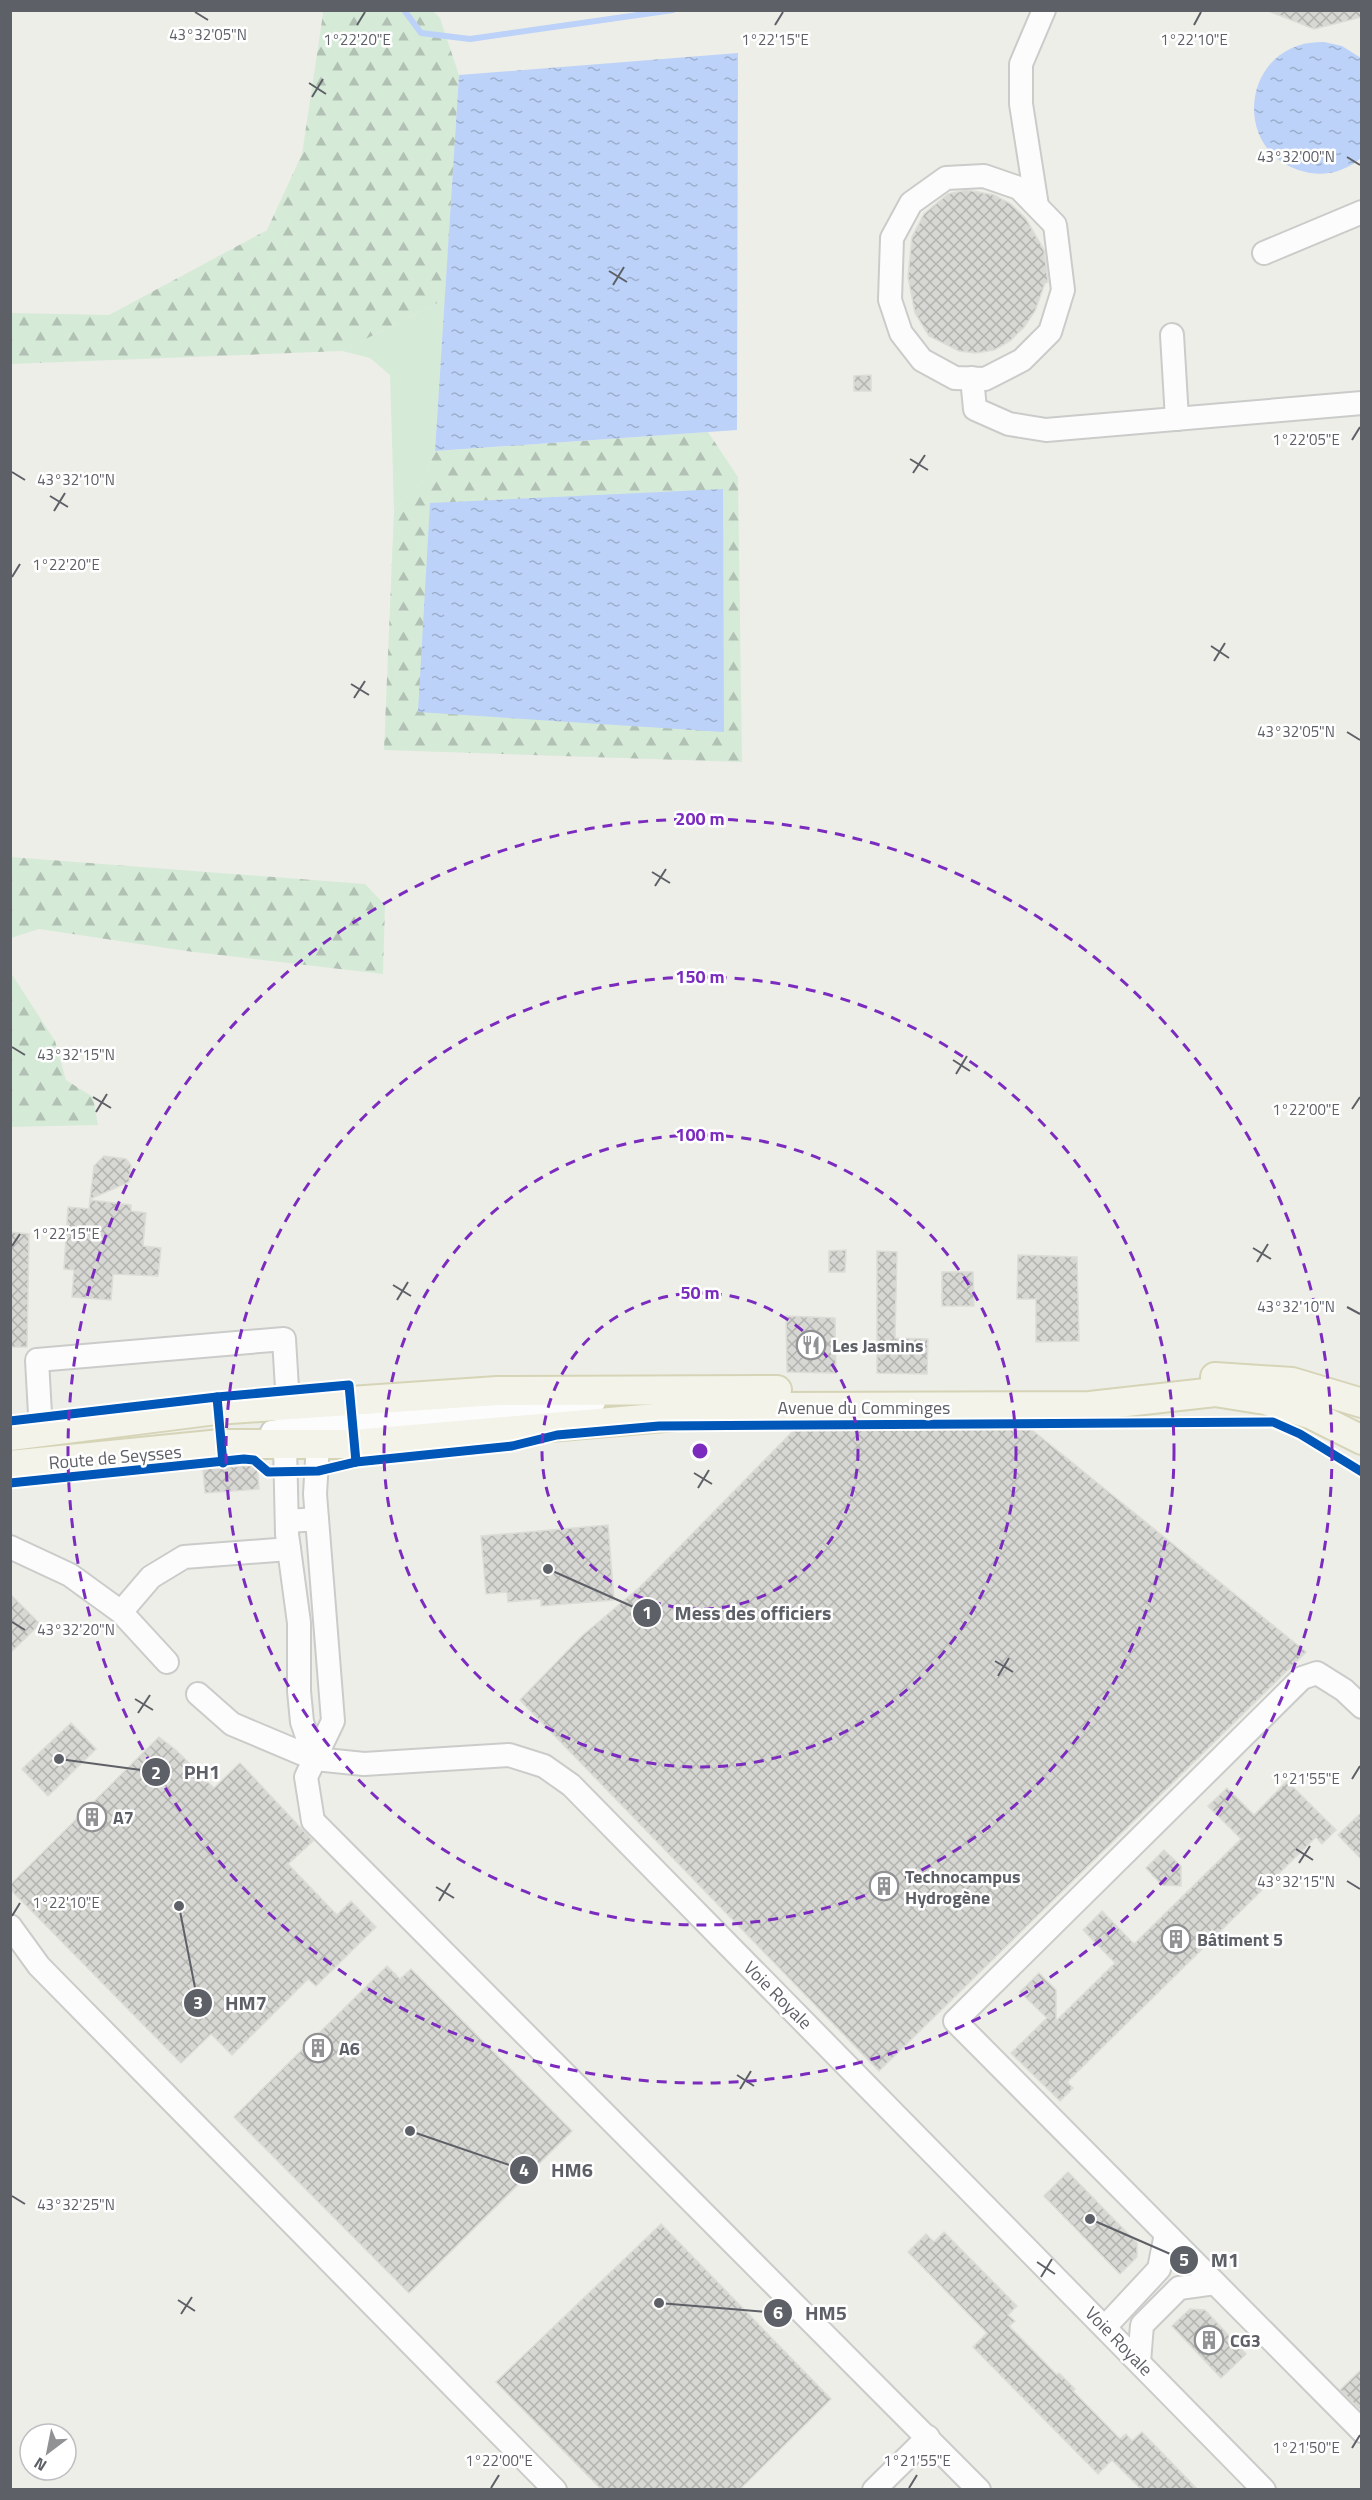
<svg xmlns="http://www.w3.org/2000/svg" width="1372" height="2500" font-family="'Titillium Web',sans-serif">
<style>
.grass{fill:#d6ead8}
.forest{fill:url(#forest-firs)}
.water{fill:url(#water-ripples)}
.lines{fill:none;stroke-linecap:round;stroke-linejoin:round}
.stream{stroke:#bcd2f8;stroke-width:6}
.building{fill:url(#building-cross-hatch);stroke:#ddddd8;stroke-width:1.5}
.minor-casing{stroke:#caccca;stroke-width:26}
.major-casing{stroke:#d6d4b6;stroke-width:32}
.minor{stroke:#fcfcfc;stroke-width:22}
.major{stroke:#f3f3e9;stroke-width:28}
.cycleway-casing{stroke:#fff;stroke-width:13}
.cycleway{stroke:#0057b8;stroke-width:9}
.ticks{fill:none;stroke:#5d6066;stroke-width:2}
.ring{fill:none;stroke:#7b2cbf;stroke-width:3;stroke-dasharray:10 8}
.labels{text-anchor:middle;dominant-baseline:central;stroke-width:5;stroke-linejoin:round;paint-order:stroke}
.poi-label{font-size:18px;font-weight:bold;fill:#5d6066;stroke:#fff;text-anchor:start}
.street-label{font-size:18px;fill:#5d6066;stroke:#fff}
.ticks-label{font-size:15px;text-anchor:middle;fill:#5d6066;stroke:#fff;stroke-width:5;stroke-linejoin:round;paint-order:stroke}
.centre{fill:#7b2cbf;stroke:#fff;stroke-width:3}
.ring-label{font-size:18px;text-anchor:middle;font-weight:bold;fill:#7b2cbf;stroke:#fff;stroke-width:5;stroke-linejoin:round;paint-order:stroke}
.leader{fill:none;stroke:#5d6066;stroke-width:2}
.callout-dot{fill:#5d6066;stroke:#fff;stroke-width:2}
.mark-label{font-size:18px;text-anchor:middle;font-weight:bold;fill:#fff}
.callout-label{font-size:20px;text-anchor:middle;font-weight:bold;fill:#5d6066;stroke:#fff;stroke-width:5;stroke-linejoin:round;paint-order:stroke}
</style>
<defs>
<pattern id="forest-firs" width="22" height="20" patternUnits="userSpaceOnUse" patternTransform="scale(1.5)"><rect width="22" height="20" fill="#d6ead8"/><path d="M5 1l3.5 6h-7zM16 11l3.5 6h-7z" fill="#b1c1b3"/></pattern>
<pattern id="water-ripples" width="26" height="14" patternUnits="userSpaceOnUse" patternTransform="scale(1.5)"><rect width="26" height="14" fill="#bcd2f8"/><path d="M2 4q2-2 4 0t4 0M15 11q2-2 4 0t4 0" fill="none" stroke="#9caecd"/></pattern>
<pattern id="building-cross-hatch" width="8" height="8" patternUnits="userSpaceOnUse" patternTransform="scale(1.5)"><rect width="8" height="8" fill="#d7d7d3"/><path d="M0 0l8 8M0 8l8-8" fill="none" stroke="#b2b2af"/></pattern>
</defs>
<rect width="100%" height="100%" fill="#eeeee8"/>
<polygon class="grass" points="445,299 435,451 423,480 394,510 390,375 370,358 342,351"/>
<g class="forest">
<polygon points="321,11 433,11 440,18 459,75 445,299 342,351 11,364 10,313 109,315 267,230 302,154 323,14"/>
<polygon points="708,432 738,477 742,762 384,750 394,510 423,480 435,451"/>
<polygon points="11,857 365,884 385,905 383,974 186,951 39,929 11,938"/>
<polygon points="10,945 11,973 55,1041 66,1080 93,1097 98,1125 11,1127"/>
</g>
<g class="water">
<path d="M1324,42L1342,46L1361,58V158C1347,170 1329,176 1310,173C1228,159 1239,40 1324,42Z"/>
<polygon points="738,53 737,430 435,451 459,75"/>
<polygon points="723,489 724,732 418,712 430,503"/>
</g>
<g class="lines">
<polyline class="stream" points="404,10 421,33 470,39 673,10"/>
</g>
<g class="building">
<polygon points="1266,10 1362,10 1362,17 1314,29"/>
<polygon points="967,190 994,195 1011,204 1026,219 1044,250 1048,282 1045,283 1035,311 1024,327 1010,341 994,350 976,353 959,351 929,336 915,313 908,277 912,237 924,214 948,194"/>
<polygon points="871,375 871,391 854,391 854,376"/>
<polygon points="104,1156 126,1159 131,1165 129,1182 90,1199 94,1166"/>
<polygon points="90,1200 131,1205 131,1211 146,1213 143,1246 161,1248 158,1276 113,1274 111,1300 72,1297 74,1270 64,1269 68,1207 89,1209"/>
<polygon points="10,1232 29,1234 27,1347 10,1347"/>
<polygon points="846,1250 845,1272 829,1272 829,1251"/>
<polygon points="877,1251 897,1252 895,1338 928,1339 927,1374 877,1373"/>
<polygon points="1018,1255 1077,1257 1079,1341 1036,1342 1036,1299 1017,1299"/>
<polygon points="942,1272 973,1272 974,1306 942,1306"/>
<polygon points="786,1316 835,1318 836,1373 787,1372"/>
<polygon points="796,1428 1032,1430 1306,1652 879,2071 520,1700 582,1636 640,1587"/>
<polygon points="257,1465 259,1489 205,1493 203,1469"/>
<polygon points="608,1525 614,1600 541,1606 541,1599 508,1602 507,1592 486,1594 481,1536"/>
<polygon points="10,1594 40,1624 10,1653"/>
<polygon points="71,1723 96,1749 48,1796 22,1769"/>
<polygon points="159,1737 176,1750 214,1788 240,1763 313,1841 288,1864 337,1915 351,1901 376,1927 316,1986 308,1979 232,2055 211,2034 181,2063 10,1889 10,1885"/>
<polygon points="1287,1781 1336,1830 1322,1844 1316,1837 1067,2082 1073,2088 1060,2101 1011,2053 1047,2018 1020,1992 1039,1973 1056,1990 1056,2021 1115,1963 1083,1930 1102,1911 1134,1944 1241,1839 1208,1806 1227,1788 1254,1815"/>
<polygon points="1362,1812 1362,1860 1338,1835"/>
<polygon points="1164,1850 1181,1866 1181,1886 1162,1885 1146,1868"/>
<polygon points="387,1966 400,1979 411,1969 572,2131 409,2293 234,2117"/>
<polygon points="1068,2172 1137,2243 1137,2257 1120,2274 1044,2196"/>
<polygon points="661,2224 831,2399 739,2490 602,2490 496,2382"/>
<polygon points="944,2232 1017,2306 1008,2315 1015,2321 1009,2326 1057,2375 1059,2373 1075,2389 1073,2391 1120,2439 1126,2434 1132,2441 1142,2432 1198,2490 1142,2490 1112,2460 1098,2474 973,2347 987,2333 908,2252 926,2234 934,2242"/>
<polygon points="1190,2309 1205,2310 1246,2354 1221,2378 1172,2326"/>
<polygon points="1362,2369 1362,2411 1340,2390"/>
</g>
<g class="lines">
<g class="minor-casing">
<g id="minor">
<polygon points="984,176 1019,188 1055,225 1063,290 1050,332 1022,360 985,379 955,378 922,360 901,333 890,300 892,238 911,203 946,178"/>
<polyline points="1037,206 1021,104 1021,64 1044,10"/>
<polyline points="1264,253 1362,212"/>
<polyline points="1172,335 1177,419"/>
<polyline points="972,378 975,409 1009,424 1046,430 1362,403"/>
<polyline points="41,1432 37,1360 284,1339 288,1405 285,1444 287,1534 299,1623 299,1691 302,1722 315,1759"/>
<polyline points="272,1432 335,1424 594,1402"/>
<polyline points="309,1432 318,1443 315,1494 317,1519"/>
<polyline points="289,1521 317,1519 333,1721 306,1777 313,1821 979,2490"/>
<polyline points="10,1547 70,1575 121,1612 167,1662"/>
<polyline points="121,1612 151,1577 184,1557 289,1549"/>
<polyline points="198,1694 232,1724 315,1759 364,1764 509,1755 544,1766 571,1785 1264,2490"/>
<polyline points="1362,1707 1344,1690 1317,1673 1302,1678 955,2021 1362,2431"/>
<polyline points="10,1926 39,1966 555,2490"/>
<polyline points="1105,2327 1159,2269 1166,2234"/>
<polyline points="1139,2362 1142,2325 1179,2288 1215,2283"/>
<polyline points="874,2490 928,2437"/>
</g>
</g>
<g class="major-casing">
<g id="major">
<polyline points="1215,1377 1292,1382 1362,1403"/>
<polyline points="10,1436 216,1410 497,1391 777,1390"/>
<polyline points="10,1465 221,1444 354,1444 782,1407 1090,1406 1215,1392 1265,1400 1312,1415 1362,1440"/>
</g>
</g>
<use href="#minor" class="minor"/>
<use href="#major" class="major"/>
<g class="cycleway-casing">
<g id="cycleway">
<polyline points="217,1397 349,1385 356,1462"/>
<polyline points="10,1421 217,1397 223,1463"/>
<polyline points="10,1483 244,1459 254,1460 268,1472 318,1471 356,1462 512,1446 557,1435 659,1426 1273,1422 1300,1434 1362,1472"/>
</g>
</g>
<use href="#cycleway" class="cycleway"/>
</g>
<path class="ticks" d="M195,12L208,20M357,25L365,12M775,25L783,12M1194,25L1201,12M309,83L326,94M312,97L323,79M1347,157L1360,165M609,271L627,282M613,285L624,267M1352,440L1360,427M910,459L928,470M12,472L25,480M913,473L925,455M50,496L68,507M54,511L65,493M12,577L20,564M1211,646L1229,658M1214,661L1225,643M351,684L369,695M354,698L365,681M1347,732L1360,740M652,872L670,883M655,886L666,869M12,1047L25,1055M953,1060L970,1071M956,1074L967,1056M93,1097L111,1108M1352,1109L1360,1097M96,1112L107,1094M12,1246L20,1234M1253,1248L1271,1259M1257,1262L1268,1244M393,1285L411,1296M397,1300L408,1282M1347,1307L1360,1314M694,1473L712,1484M698,1488L709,1470M12,1622L25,1630M995,1661L1013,1672M998,1676L1009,1658M135,1699L153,1710M138,1713L150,1695M1352,1779L1360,1766M1296,1849L1313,1860M1299,1863L1310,1846M1347,1881L1360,1889M436,1887L454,1898M439,1901L450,1883M12,1916L20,1903M737,2075L754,2086M740,2089L751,2071M12,2196L25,2204M1037,2262L1055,2274M1041,2277L1052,2259M178,2300L195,2311M181,2314L192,2297M1352,2448L1360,2435M491,2488L499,2475M909,2488L917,2475"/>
<g class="ring">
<circle cx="700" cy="1451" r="158"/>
<circle cx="700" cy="1451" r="316"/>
<circle cx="700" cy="1451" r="474"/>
<circle cx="700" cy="1451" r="632"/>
</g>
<defs>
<g id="restaurant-ring" transform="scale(1.5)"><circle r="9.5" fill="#fff" stroke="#909294" stroke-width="1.5"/><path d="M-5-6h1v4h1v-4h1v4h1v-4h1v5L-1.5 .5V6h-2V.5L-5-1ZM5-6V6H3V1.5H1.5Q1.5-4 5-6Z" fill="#909294"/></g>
<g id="building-ring" transform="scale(1.5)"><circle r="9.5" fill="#fff" stroke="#909294" stroke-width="1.5"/><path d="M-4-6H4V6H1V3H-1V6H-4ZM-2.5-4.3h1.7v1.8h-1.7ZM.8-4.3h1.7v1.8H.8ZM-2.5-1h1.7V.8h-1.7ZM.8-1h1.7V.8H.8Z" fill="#909294"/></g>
</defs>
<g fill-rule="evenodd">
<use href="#restaurant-ring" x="811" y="1345"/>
<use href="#building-ring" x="92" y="1817"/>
<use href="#building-ring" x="884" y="1886"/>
<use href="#building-ring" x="1176" y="1939"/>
<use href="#building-ring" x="318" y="2048"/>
<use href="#building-ring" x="1209" y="2340"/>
</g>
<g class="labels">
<g class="poi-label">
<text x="832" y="1345">Les Jasmins</text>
<text x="113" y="1817">A7</text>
<text x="905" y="1876">Technocampus<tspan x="905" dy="21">Hydrogène</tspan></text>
<text x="1197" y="1939">Bâtiment 5</text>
<text x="339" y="2048">A6</text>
<text x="1230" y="2340">CG3</text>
</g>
<g class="street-label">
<text x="864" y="1407">Avenue du Comminges</text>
<text transform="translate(115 1457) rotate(-5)">Route de Seysses</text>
<text transform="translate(778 1995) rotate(45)">Voie Royale</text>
<text transform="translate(1119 2341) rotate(46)">Voie Royale</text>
</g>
</g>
<g class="ticks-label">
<text x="208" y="40">43°32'05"N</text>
<text x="357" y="45">1°22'20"E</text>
<text x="775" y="45">1°22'15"E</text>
<text x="1194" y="45">1°22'10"E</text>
<text x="1296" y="162">43°32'00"N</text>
<text x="1306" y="445">1°22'05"E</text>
<text x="76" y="485">43°32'10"N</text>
<text x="66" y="570">1°22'20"E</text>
<text x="1296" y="737">43°32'05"N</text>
<text x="76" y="1060">43°32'15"N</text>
<text x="1306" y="1115">1°22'00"E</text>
<text x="66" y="1239">1°22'15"E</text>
<text x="1296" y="1312">43°32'10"N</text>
<text x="76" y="1635">43°32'20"N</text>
<text x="1306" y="1784">1°21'55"E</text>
<text x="1296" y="1887">43°32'15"N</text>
<text x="66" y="1908">1°22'10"E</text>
<text x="76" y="2210">43°32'25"N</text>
<text x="1306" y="2453">1°21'50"E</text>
<text x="499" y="2466">1°22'00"E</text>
<text x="917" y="2466">1°21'55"E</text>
</g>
<circle cx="700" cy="1451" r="9" class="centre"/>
<g class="ring-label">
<text x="700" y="825">200 m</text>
<text x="700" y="983">150 m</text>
<text x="700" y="1141">100 m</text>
<text x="700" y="1299">50 m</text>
</g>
<path class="leader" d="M548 1569L647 1613M59 1759L156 1772M179 1906L198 2003M410 2131L524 2170M1090 2219L1184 2260M659 2303L778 2313"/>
<g class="callout-dot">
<circle cx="548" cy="1569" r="6"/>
<circle cx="59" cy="1759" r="6"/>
<circle cx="179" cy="1906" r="6"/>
<circle cx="410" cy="2131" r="6"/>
<circle cx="1090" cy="2219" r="6"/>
<circle cx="659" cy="2303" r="6"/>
<circle cx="647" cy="1613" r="15"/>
<circle cx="156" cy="1772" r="15"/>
<circle cx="198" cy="2003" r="15"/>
<circle cx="524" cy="2170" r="15"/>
<circle cx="1184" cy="2260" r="15"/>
<circle cx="778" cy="2313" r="15"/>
</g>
<g class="mark-label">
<text x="647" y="1619">1</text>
<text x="156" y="1779">2</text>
<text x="198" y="2009">3</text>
<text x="524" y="2176">4</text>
<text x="1184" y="2266">5</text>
<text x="778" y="2319">6</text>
</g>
<g class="callout-label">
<text x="753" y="1620">Mess des officiers</text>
<text x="202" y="1779">PH1</text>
<text x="246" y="2010">HM7</text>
<text x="572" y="2177">HM6</text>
<text x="1225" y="2267">M1</text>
<text x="826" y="2320">HM5</text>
</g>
<rect width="1372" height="2500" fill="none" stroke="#5d6066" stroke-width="24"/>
<g transform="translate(48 2452) rotate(212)"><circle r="28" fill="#ffffff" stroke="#bebfc2" stroke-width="1.5"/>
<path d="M0-4.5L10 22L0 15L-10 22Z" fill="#909294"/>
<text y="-9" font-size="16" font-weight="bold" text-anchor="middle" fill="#5d6066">N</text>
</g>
</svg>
